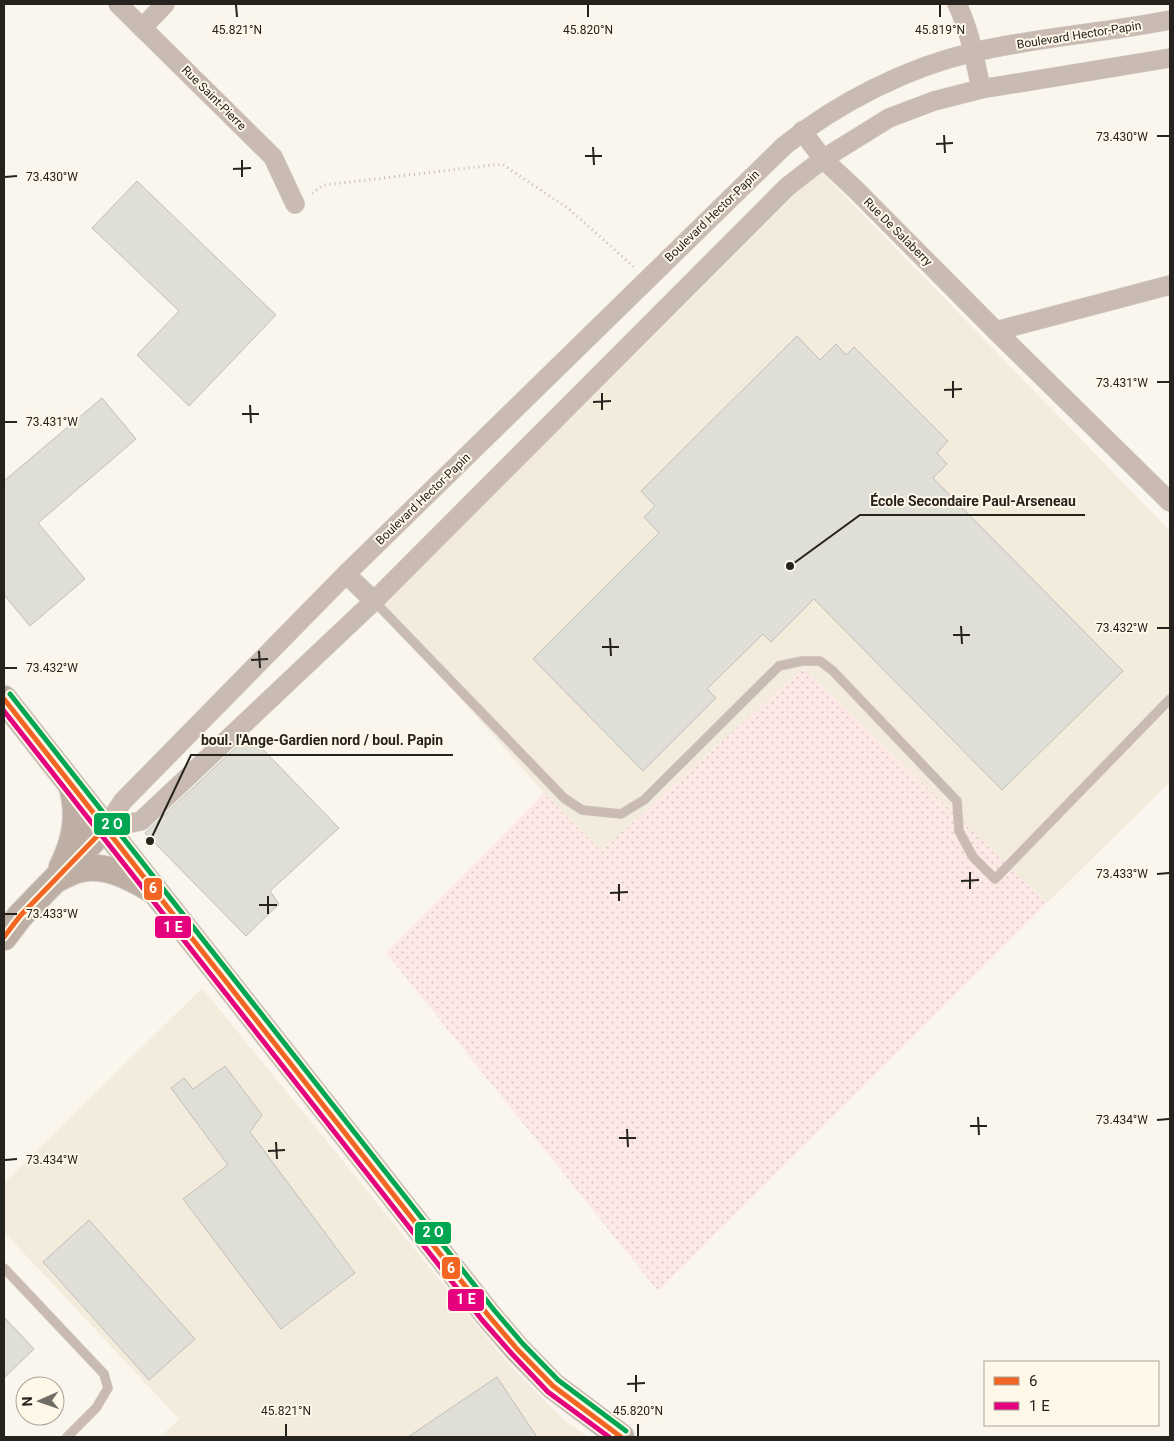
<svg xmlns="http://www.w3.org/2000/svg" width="1174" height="1441" font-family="Roboto,sans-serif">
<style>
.built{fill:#f3ecdc}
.park{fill:url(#park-dots)}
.building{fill:#dfded7;stroke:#c0beb9}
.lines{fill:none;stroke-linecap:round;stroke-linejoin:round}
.service-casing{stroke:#d7d3ce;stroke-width:10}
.minor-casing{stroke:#d7d3ce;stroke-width:20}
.secondary-casing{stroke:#d7d3ce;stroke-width:28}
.path{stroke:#c4bab3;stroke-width:3;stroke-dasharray:1 4;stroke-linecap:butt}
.service{stroke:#c9bbb2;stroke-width:9}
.minor{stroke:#c9bbb2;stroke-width:19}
.secondary{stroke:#beafa4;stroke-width:26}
.bus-1-casing{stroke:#fff8e9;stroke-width:9}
.bus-2-casing{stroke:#fff8e9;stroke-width:9}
.bus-3-casing{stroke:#fff8e9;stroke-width:9}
.bus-1{stroke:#f26522;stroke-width:5}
.bus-2{stroke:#e5007d;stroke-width:5}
.bus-3{stroke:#00a651;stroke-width:5}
.ticks{fill:none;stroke:#26231e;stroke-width:2}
.labels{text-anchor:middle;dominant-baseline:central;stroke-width:4;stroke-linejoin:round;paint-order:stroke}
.street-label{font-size:12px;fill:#26231e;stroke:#fff8e9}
.ticks-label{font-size:12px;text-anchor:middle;fill:#26231e;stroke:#fff8e9;stroke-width:4;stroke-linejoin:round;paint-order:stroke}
.leader{fill:none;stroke:#26231e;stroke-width:2}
.callout-dot{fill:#26231e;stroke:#fff8e9;stroke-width:2}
.callout-label{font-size:14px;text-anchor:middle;font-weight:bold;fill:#26231e;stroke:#fff8e9;stroke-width:4;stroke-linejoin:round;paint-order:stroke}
.line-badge{stroke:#fff8e9;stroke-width:2}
.badge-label{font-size:14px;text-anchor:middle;font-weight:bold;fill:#fff}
</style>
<defs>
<pattern id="park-dots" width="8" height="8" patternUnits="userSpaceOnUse" patternTransform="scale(1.25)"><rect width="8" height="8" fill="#fce8e4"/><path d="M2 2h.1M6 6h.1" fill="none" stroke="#d8c7c3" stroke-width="1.8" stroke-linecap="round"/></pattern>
</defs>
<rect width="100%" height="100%" fill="#faf6ee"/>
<g class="built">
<polygon points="813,163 1170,531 1170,782 1047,903 803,668 601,851 544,793 374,601"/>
<polygon points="202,988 505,1360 564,1420 588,1437 160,1437 179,1419 4,1232 4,1183"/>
</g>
<polygon class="park" points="803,668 1047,903 658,1291 386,953 544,793 601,851"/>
<g class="building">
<polygon points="137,181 276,315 189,406 137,355 179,311 92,228"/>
<polygon points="797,336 820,360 836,344 846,355 854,347 948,441 937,453 947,464 933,478 1123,671 1002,790 814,599 771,642 763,634 707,689 716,698 643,771 533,659 659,533 644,517 655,506 641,491"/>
<polygon points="102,398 136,439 38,523 85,579 30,626 4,595 4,481"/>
<polygon points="249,735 339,828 270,891 279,904 246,936 145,833"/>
<polygon points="225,1066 262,1115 250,1132 355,1273 281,1329 183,1199 228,1165 171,1088 184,1078 193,1089"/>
<polygon points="89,1220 195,1339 149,1380 43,1262"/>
<polygon points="4,1317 34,1349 4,1378"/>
<polygon points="497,1377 537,1437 408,1437"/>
</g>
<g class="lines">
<g class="service-casing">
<g id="service">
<polyline points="374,601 564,798 582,810 621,814 644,800 779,666 802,661 820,661 833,671 957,801 959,831 973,857 995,879 1170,699"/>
<polyline points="4,1268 104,1374 108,1388 96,1408 67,1437"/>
</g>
</g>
<g class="minor-casing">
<g id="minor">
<polyline points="118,4 273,157 295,204"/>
<path d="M957,4C970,31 975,60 981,89"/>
<polyline points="142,28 165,4"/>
<polyline points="802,131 823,159 856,190 996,331 1170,502"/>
<polyline points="996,331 1170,285"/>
<polyline points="346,574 374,601"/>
<path d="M105,828L123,801L346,574L784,146C837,103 908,67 974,52C1039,37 1105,33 1170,20"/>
<polyline points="105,828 141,821 374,601 787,187 823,159 889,118 934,101 981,89 1170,58"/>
</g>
</g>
<g class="secondary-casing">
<g id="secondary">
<polyline points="4,699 488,1315 517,1349 553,1386 621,1437"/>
<path d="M62,867C75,841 80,816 72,787"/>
<path d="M59,878C65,875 71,872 77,870C102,862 128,876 149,888"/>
<polyline points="4,937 20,916 105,828"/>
</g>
</g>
<polyline class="path" points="312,193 324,185 502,164 569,209 634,267"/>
<use href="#service" class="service"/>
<use href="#minor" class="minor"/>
<use href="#secondary" class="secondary"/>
<g class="bus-1-casing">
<g id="bus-1">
<polyline points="4,699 488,1315 517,1349 553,1386 621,1437"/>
<polyline points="4,937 20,916 105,828"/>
</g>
</g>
<g class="bus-2-casing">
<polyline id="bus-2" points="4,711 482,1320 512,1354 548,1392 609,1437"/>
</g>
<g class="bus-3-casing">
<polyline id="bus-3" points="10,694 494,1310 523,1344 558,1380 626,1431"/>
</g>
<use href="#bus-1" class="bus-1"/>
<use href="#bus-2" class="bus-2"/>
<use href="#bus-3" class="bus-3"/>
</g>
<path class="ticks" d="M236,5L237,17M588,5V17M940,5V17M944,135L945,153M1157,136H1169M936,144L953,143M593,147L594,165M585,156H602M242,160V177M233,169L251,168M5,177L17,176M953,381V398M1157,382H1169M944,390L962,389M602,393V410M593,402L611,401M250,405L251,423M242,414H259M5,422H17M961,626L962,644M1157,628H1169M953,635H970M610,638L611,656M602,647H619M259,651L260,668M251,660L268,659M5,668H17M970,872V889M1157,874L1169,873M961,881L979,880M619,884V901M610,893L628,892M268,896V914M259,905H277M5,914H17M978,1117L979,1135M1157,1120L1169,1119M970,1126H987M627,1129L628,1147M619,1138H636M276,1142L277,1159M268,1151L285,1150M5,1160L17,1159M636,1375V1392M627,1384L645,1383M286,1424V1436M638,1424V1436"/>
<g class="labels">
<g class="street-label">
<text transform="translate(1079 35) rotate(-9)">Boulevard Hector-Papin</text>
<text transform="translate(214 98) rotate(45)">Rue Saint-Pierre</text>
<text transform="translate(712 216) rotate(-44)">Boulevard Hector-Papin</text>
<text transform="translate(898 232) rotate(45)">Rue De Salaberry</text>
<text transform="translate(423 499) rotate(-44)">Boulevard Hector-Papin</text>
</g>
</g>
<g class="ticks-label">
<text x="237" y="34">45.821°N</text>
<text x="588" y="34">45.820°N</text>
<text x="940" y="34">45.819°N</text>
<text x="1122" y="141">73.430°W</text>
<text x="52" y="181">73.430°W</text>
<text x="1122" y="387">73.431°W</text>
<text x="52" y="426">73.431°W</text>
<text x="1122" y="632">73.432°W</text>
<text x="52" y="672">73.432°W</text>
<text x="1122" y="878">73.433°W</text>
<text x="52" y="918">73.433°W</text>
<text x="1122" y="1124">73.434°W</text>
<text x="52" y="1164">73.434°W</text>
<text x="286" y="1415">45.821°N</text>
<text x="638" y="1415">45.820°N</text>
</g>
<path class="leader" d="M790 566L860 515H1085M150 841L191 755H453"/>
<g class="callout-dot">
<circle cx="790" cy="566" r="5"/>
<circle cx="150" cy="841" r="5"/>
</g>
<g class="callout-label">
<text x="973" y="506">École Secondaire Paul-Arseneau</text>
<text x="322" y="745">boul. l'Ange-Gardien nord / boul. Papin</text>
</g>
<g class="line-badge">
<rect x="93" y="812" width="38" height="24" rx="5" fill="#00a651"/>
<rect x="143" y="877" width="20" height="24" rx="5" fill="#f26522"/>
<rect x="154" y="915" width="38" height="24" rx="5" fill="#e5007d"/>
<rect x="414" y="1221" width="38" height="24" rx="5" fill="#00a651"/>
<rect x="441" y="1256" width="20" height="24" rx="5" fill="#f26522"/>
<rect x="447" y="1288" width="38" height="24" rx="5" fill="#e5007d"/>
</g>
<g class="badge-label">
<text x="112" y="829">2 O</text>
<text x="153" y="893">6</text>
<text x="173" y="932">1 E</text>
<text x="433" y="1237">2 O</text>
<text x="451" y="1273">6</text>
<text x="466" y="1304">1 E</text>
</g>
<rect width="1174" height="1441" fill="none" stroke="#26231e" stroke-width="10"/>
<rect x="984" y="1361" width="175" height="65" fill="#fff8e9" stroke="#a8a398"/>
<rect x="994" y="1377" width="25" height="8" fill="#f26522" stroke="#a8a398"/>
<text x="1029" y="1386" font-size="15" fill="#26231e">6</text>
<rect x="994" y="1402" width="25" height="8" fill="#e5007d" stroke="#a8a398"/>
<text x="1029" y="1411" font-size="15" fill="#26231e">1 E</text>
<g transform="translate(40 1401) rotate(268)"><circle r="24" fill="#fff8e9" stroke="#a8a398"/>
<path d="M0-4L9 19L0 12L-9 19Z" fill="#706d67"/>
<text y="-8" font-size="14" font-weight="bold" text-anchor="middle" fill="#26231e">N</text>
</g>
</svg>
